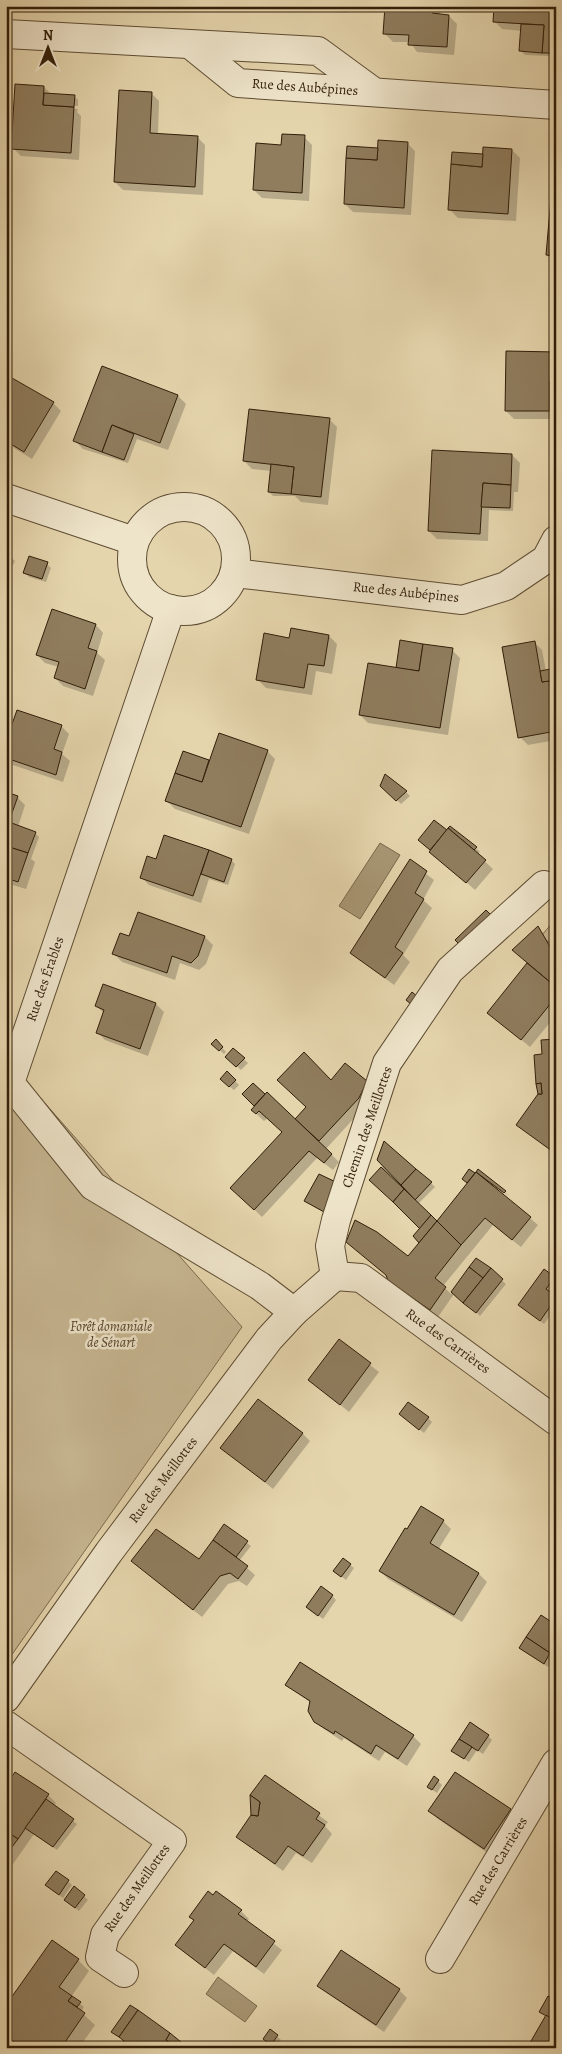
<svg xmlns="http://www.w3.org/2000/svg" width="562" height="2054" font-family="Alegreya,serif">
<style>
.green{fill:#c6b691;stroke:#7c6a4d}
.water{fill:#a89775;stroke:#78674a}
.shadow{fill:#0003}
.building{fill:#8f7d5e;stroke:#311e09}
.lines{fill:none;stroke-linecap:round;stroke-linejoin:round}
.minor-casing{stroke:#5e4c32;stroke-width:30}
.minor{stroke:#eee4ca;stroke-width:28}
.labels{text-anchor:middle;dominant-baseline:central;stroke-width:5;stroke-linejoin:round;paint-order:stroke}
.street-label{font-size:14px;fill:#311e09;stroke:#eee4ca}
.park-label{font-size:14px;font-style:italic;fill:#56442b;stroke:#eee4ca}
</style>
<rect width="100%" height="100%" fill="#e5d5ad"/>
<filter id="stains"><feTurbulence type="fractalNoise" baseFrequency=".004" numOctaves="4"/><feColorMatrix values="0 0 0 0 .2 0 0 0 0 .09 0 0 0 0 .02 0 0 0 .5 -.17"/></filter>
<radialGradient id="worn" r=".72"><stop offset=".6" stop-color="#630" stop-opacity="0"/><stop offset="1" stop-color="#630" stop-opacity=".3"/></radialGradient>
<g class="green">
<polygon points="556,919 556,946 540,937"/>
<polygon points="6,1059 242,1327 6,1663"/>
</g>
<g class="water">
<polygon points="380,843 400,855 360,919 339,906"/>
<polygon points="218,1977 257,2006 245,2022 206,1994"/>
</g>
<g class="shadow">
<polygon points="307,6 349,6 348,13 312,11"/>
<polygon points="387,6 440,6 440,15 449,16 457,24 454,55 417,52 410,42 393,42 385,34"/>
<polygon points="556,6 556,60 548,56 525,55 521,51 522,31 502,29 494,21"/>
<polygon points="44,87 52,95 74,96 78,100 78,106 51,105 51,107 78,109 77,112 81,116 79,160 21,156 13,148"/>
<polygon points="151,93 159,101 158,135 197,137 205,145 203,195 123,190 115,182"/>
<polygon points="304,137 312,145 309,201 262,198 254,190 282,146"/>
<polygon points="407,143 415,151 411,215 353,212 345,204 379,149"/>
<polygon points="512,150 520,158 516,221 458,218 450,210 484,155"/>
<polygon points="556,176 556,263 547,255"/>
<polygon points="556,353 556,419 514,419 506,411"/>
<polygon points="103,367 178,396 186,404 168,450 137,439 128,463 83,449 75,441"/>
<polygon points="6,391 53,403 61,411 32,459 14,448 6,439 9,434 6,432"/>
<polygon points="329,419 337,427 328,505 301,502 295,496 273,496 269,492 272,471 252,469 244,461"/>
<polygon points="512,455 520,463 518,492 514,492 513,511 489,510 488,541 437,539 429,531"/>
<polygon points="6,553 15,561 6,579"/>
<polygon points="47,564 51,568 46,582 29,577 25,573"/>
<polygon points="96,625 103,633 97,653 105,660 93,696 63,686 55,678 59,667 45,663 37,655"/>
<polygon points="329,636 337,644 332,674 316,671 312,695 266,688 258,680 290,639"/>
<polygon points="534,642 542,650 546,671 556,669 556,740 528,745 520,737"/>
<polygon points="452,650 460,658 448,735 368,723 360,715 397,669"/>
<polygon points="61,726 69,734 62,754 70,761 63,782 10,764 6,760 6,745"/>
<polygon points="267,751 275,759 249,834 175,809 167,801 209,761"/>
<polygon points="382,785 406,792 410,796 401,804"/>
<polygon points="6,794 17,797 25,805 18,827 35,833 39,837 31,859 35,862 26,889 6,883"/>
<polygon points="447,832 476,848 480,852 477,854 493,869 475,890 423,844"/>
<polygon points="208,852 231,860 235,864 228,885 209,879 201,903 149,885 141,877 157,860"/>
<polygon points="410,861 434,880 423,900 432,908 403,955 410,962 394,985 351,953"/>
<polygon points="538,928 556,953 556,1015 530,1047 489,1013 528,964 522,958"/>
<polygon points="130,937 205,937 213,945 206,964 199,970 180,963 175,980 122,962 114,954"/>
<polygon points="156,1004 164,1012 148,1056 105,1040 97,1032 104,1013 96,1006"/>
<polygon points="556,1040 556,1155 518,1125 539,1094 544,1055"/>
<polygon points="216,1041 226,1052 224,1054 213,1044"/>
<polygon points="233,1049 248,1063 241,1070 227,1057"/>
<polygon points="227,1073 239,1085 234,1090 225,1083"/>
<polygon points="331,1081 366,1082 374,1090 366,1105 326,1149 339,1162 333,1170 317,1158 262,1217 232,1188 284,1133 268,1118 264,1121 252,1110 256,1106 243,1094 253,1084 295,1120"/>
<polygon points="378,1159 431,1183 435,1187 418,1204 437,1223 468,1184 464,1179 469,1170 475,1174 478,1171 506,1193 510,1197 492,1183 491,1185 538,1225 521,1247 493,1225 443,1286 451,1294 476,1259 506,1284 480,1316 454,1294 438,1317 398,1289 388,1276 348,1242 408,1258 421,1243 422,1229 371,1180 383,1167"/>
<polygon points="319,1176 330,1216 305,1201"/>
<polygon points="554,1278 556,1285 550,1293 556,1297 556,1308 544,1324 519,1305"/>
<polygon points="339,1341 379,1372 349,1412 310,1380"/>
<polygon points="405,1418 428,1418 432,1422 424,1433"/>
<polygon points="302,1433 310,1441 273,1489 222,1447"/>
<polygon points="443,1521 451,1529 438,1550 479,1574 487,1582 462,1622 388,1579 380,1571 407,1531"/>
<polygon points="224,1526 251,1546 239,1561 255,1575 247,1586 239,1581 228,1584 202,1617 132,1561 199,1561"/>
<polygon points="350,1565 354,1568 346,1580 334,1571"/>
<polygon points="332,1596 336,1600 323,1619 307,1607"/>
<polygon points="556,1626 556,1654 548,1667 525,1652"/>
<polygon points="287,1685 413,1736 421,1744 407,1766 385,1752 379,1761 344,1738 342,1741 324,1729 315,1721 311,1703"/>
<polygon points="488,1736 492,1740 483,1754 477,1750 469,1762 457,1754"/>
<polygon points="265,1776 328,1822 325,1826 332,1834 312,1863 296,1853 283,1871 238,1837 252,1815"/>
<polygon points="438,1781 442,1785 437,1793 428,1787"/>
<polygon points="6,1787 48,1795 56,1803 54,1806 77,1824 57,1850 34,1834 6,1874"/>
<polygon points="510,1810 518,1818 492,1856 438,1819 430,1811"/>
<polygon points="68,1881 72,1885 63,1898 51,1889"/>
<polygon points="84,1896 88,1900 79,1911 70,1904"/>
<polygon points="241,1911 249,1919 246,1922 282,1950 264,1974 233,1951 214,1975 176,1945 194,1921 190,1917"/>
<polygon points="6,1918 13,1924 8,1931 6,1930"/>
<polygon points="78,1960 89,1971 71,1997 84,2007 81,2012 95,2025 79,2048 19,2048 6,2036 6,2007"/>
<polygon points="319,1986 399,1990 407,1998 384,2032 327,1993"/>
<polygon points="271,2031 281,2040 275,2048 269,2043"/>
</g>
<g class="building">
<polygon points="385,6 433,6 432,13 449,15 447,47 408,45 409,35 383,34"/>
<polygon points="494,6 556,6 556,53 542,53 544,25 493,22"/>
<polygon points="521,24 544,25 542,53 519,51"/>
<polygon points="15,84 44,86 43,105 74,107 71,153 11,149"/>
<polygon points="119,90 152,92 150,133 198,136 195,187 114,182"/>
<polygon points="44,93 75,95 74,107 43,105"/>
<polygon points="282,134 305,135 302,193 253,190 256,143 281,145"/>
<polygon points="378,140 408,142 404,208 344,204 346,158 377,160"/>
<polygon points="347,146 378,148 377,160 346,158"/>
<polygon points="483,147 512,149 508,214 448,210 451,164 482,167"/>
<polygon points="452,152 483,154 482,167 451,164"/>
<polygon points="553,175 556,175 556,256 546,255"/>
<polygon points="506,351 556,352 556,381 550,381 550,411 505,411"/>
<polygon points="102,366 178,395 160,443 112,425 102,452 73,441"/>
<polygon points="12,378 54,402 24,452 6,441 9,432 6,430 6,388"/>
<polygon points="550,381 556,381 556,412 550,411"/>
<polygon points="249,409 330,418 321,497 291,494 294,467 243,461"/>
<polygon points="112,425 134,434 124,460 102,452"/>
<polygon points="432,450 512,454 511,485 483,483 480,534 428,531"/>
<polygon points="271,464 294,467 291,494 268,492"/>
<polygon points="483,483 511,485 510,508 481,507"/>
<polygon points="29,556 48,562 42,579 23,573"/>
<polygon points="52,609 96,624 88,648 97,651 85,689 54,678 59,662 36,655"/>
<polygon points="291,628 329,635 324,666 308,664 304,688 256,680 264,633 289,638"/>
<polygon points="400,640 423,644 419,671 396,668"/>
<polygon points="535,641 542,682 556,680 556,731 518,738 502,647"/>
<polygon points="423,644 453,648 440,728 359,715 368,663 419,671"/>
<polygon points="556,668 556,680 542,682 540,671"/>
<polygon points="17,710 62,725 54,749 62,752 56,775 6,758 6,741"/>
<polygon points="219,733 268,750 241,827 165,801 175,773 202,782"/>
<polygon points="183,751 209,760 202,782 175,773"/>
<polygon points="385,774 407,791 396,801 380,786"/>
<polygon points="6,792 18,796 6,830"/>
<polygon points="434,820 447,830 430,850 418,840"/>
<polygon points="9,822 36,832 28,853 6,846 6,830"/>
<polygon points="450,826 477,847 474,850 448,828"/>
<polygon points="448,828 486,860 466,883 429,852"/>
<polygon points="164,835 209,850 193,896 140,878 147,856 156,859"/>
<polygon points="6,846 28,853 18,882 6,878"/>
<polygon points="209,850 232,859 224,882 201,874"/>
<polygon points="410,859 427,871 415,893 424,899 395,947 403,953 385,978 350,953"/>
<polygon points="486,910 493,917 462,947 455,940"/>
<polygon points="138,912 205,936 198,956 191,963 172,956 167,973 112,954 120,933 129,936"/>
<polygon points="538,926 556,957 556,987 512,950"/>
<polygon points="527,963 556,987 556,997 521,1040 487,1013"/>
<polygon points="103,984 156,1003 140,1049 96,1033 104,1010 95,1006"/>
<polygon points="412,992 418,997 412,1005 406,1000"/>
<polygon points="216,1039 223,1047 219,1051 211,1044"/>
<polygon points="556,1039 556,1145 552,1151 516,1125 538,1094 542,1094 541,1083 536,1084 534,1055 542,1054 541,1040"/>
<polygon points="233,1048 245,1058 236,1067 225,1057"/>
<polygon points="304,1052 331,1080 345,1063 367,1081 359,1098 319,1141 295,1119 306,1107 277,1080"/>
<polygon points="227,1071 236,1080 229,1087 220,1079"/>
<polygon points="253,1083 265,1094 254,1106 242,1094"/>
<polygon points="541,1083 542,1094 538,1094 536,1084"/>
<polygon points="267,1092 332,1154 324,1163 309,1151 254,1210 230,1188 282,1132 259,1111 256,1114 251,1110"/>
<polygon points="384,1141 416,1169 401,1185 377,1160"/>
<polygon points="381,1167 404,1189 393,1202 369,1180"/>
<polygon points="416,1169 432,1182 415,1200 401,1185"/>
<polygon points="469,1169 475,1173 467,1183 462,1179"/>
<polygon points="478,1169 506,1191 504,1193 476,1172"/>
<polygon points="476,1172 531,1217 512,1240 485,1218 461,1245 437,1221"/>
<polygon points="319,1174 340,1184 326,1213 304,1201"/>
<polygon points="404,1189 431,1215 420,1229 393,1202"/>
<polygon points="431,1215 437,1221 419,1243 413,1236"/>
<polygon points="355,1220 377,1232 408,1256 437,1221 461,1245 435,1278 446,1287 430,1310 388,1281 386,1275 346,1242"/>
<polygon points="476,1258 491,1268 483,1278 469,1267"/>
<polygon points="469,1267 483,1278 463,1303 451,1292"/>
<polygon points="491,1268 503,1279 476,1313 463,1303"/>
<polygon points="544,1269 555,1277 546,1289 556,1296 556,1298 540,1321 518,1305"/>
<polygon points="339,1339 371,1363 340,1405 308,1380"/>
<polygon points="258,1399 303,1433 265,1482 220,1448"/>
<polygon points="408,1402 429,1417 419,1430 399,1414"/>
<polygon points="421,1506 444,1520 430,1543 479,1573 454,1615 379,1571 405,1528 407,1529"/>
<polygon points="224,1524 248,1541 236,1557 213,1540"/>
<polygon points="156,1529 199,1559 213,1540 248,1566 238,1579 230,1573 220,1576 193,1610 131,1561"/>
<polygon points="343,1558 351,1564 341,1577 333,1571"/>
<polygon points="321,1586 333,1595 318,1616 306,1607"/>
<polygon points="541,1615 556,1625 556,1644 550,1653 526,1637"/>
<polygon points="526,1637 550,1653 544,1664 519,1648"/>
<polygon points="300,1662 414,1735 398,1759 376,1745 371,1754 335,1731 334,1734 314,1722 308,1711 310,1701 285,1685"/>
<polygon points="470,1722 489,1735 478,1751 459,1739"/>
<polygon points="459,1739 472,1747 464,1759 451,1751"/>
<polygon points="15,1772 49,1794 18,1839 6,1831 6,1785"/>
<polygon points="455,1772 511,1809 484,1849 428,1811"/>
<polygon points="265,1775 320,1813 316,1819 325,1825 303,1856 288,1846 275,1864 236,1837 251,1815 258,1816 260,1802 250,1795"/>
<polygon points="434,1776 439,1780 432,1790 427,1787"/>
<polygon points="250,1795 260,1802 258,1816 251,1815"/>
<polygon points="46,1799 74,1819 53,1847 25,1828"/>
<polygon points="6,1831 18,1839 6,1855"/>
<polygon points="56,1871 69,1880 59,1895 45,1885"/>
<polygon points="74,1886 85,1895 75,1908 64,1900"/>
<polygon points="208,1891 213,1895 216,1891 242,1910 238,1914 275,1941 256,1967 224,1944 205,1968 175,1945 194,1920 189,1917"/>
<polygon points="52,1940 79,1959 59,1987 72,1996 68,2001 85,2013 61,2048 21,2048 6,2035 6,2005"/>
<polygon points="341,1950 400,1989 376,2025 317,1986"/>
<polygon points="72,1996 81,2002 77,2007 68,2001"/>
<polygon points="548,1996 556,2000 556,2021 539,2012"/>
<polygon points="130,2005 138,2010 119,2037 111,2032"/>
<polygon points="138,2010 170,2033 166,2040 176,2048 120,2048 124,2041 119,2037"/>
<polygon points="546,2015 556,2021 556,2048 527,2048"/>
<polygon points="270,2029 278,2035 271,2045 263,2039"/>
<polygon points="170,2033 181,2042 177,2048 166,2040"/>
<polygon points="181,2042 190,2048 177,2048"/>
</g>
<g class="lines">
<g class="minor-casing">
<g id="minor">
<polyline points="6,34 318,51 374,92"/>
<polyline points="191,45 238,83 556,105"/>
<polyline points="6,498 134,541"/>
<circle cx="184" cy="559" r="52"/>
<polyline points="235,573 462,600 506,586 546,559 556,540"/>
<polyline points="171,609 10,1083 93,1186 260,1286 294,1312"/>
<polyline points="335,1276 330,1246 336,1220 387,1063 450,970 544,885"/>
<polyline points="335,1276 361,1278 556,1421"/>
<polyline points="6,1698 109,1552 269,1339 294,1312 335,1276"/>
<polyline points="6,1725 172,1841 105,1935 100,1957 124,1973"/>
<polyline points="440,1959 556,1763"/>
</g>
</g>
<use href="#minor" class="minor"/>
</g>
<g class="labels">
<g class="street-label">
<text transform="translate(305 87) rotate(4)">Rue des Aubépines</text>
<text transform="translate(406 592) rotate(6)">Rue des Aubépines</text>
<text transform="translate(45 979) rotate(-71)">Rue des Érables</text>
<text transform="translate(367 1127) rotate(-71)">Chemin des Meillottes</text>
<text transform="translate(448 1341) rotate(36)">Rue des Carrières</text>
<text transform="translate(163 1480) rotate(-53)">Rue des Meillottes</text>
<text transform="translate(498 1861) rotate(-59)">Rue des Carrières</text>
<text transform="translate(137 1888) rotate(-55)">Rue des Meillottes</text>
</g>
<g class="park-label">
<text x="111" y="1326">Forêt domaniale<tspan x="111" dy="16">de Sénart</tspan></text>
</g>
</g>
<rect width="562" height="2054" fill="none" stroke="#e5d5ad" stroke-width="25"/>
<rect x="8" y="8" width="547" height="2039" fill="none" stroke="#311e09" stroke-width="2.5"/>
<rect x="12" y="12" width="537" height="2029" fill="none" stroke="#311e09"/>
<g transform="translate(48 48)" stroke="#eee4ca" stroke-width="4" paint-order="stroke">
<path d="M0-4L9 19L0 12L-9 19Z" fill="#311e09"/>
<text y="-8" font-size="14" font-weight="bold" text-anchor="middle" fill="#311e09">N</text>
</g>
<rect width="100%" height="100%" filter="url(#stains)"/>
<rect width="100%" height="100%" fill="url(#worn)"/>
</svg>
